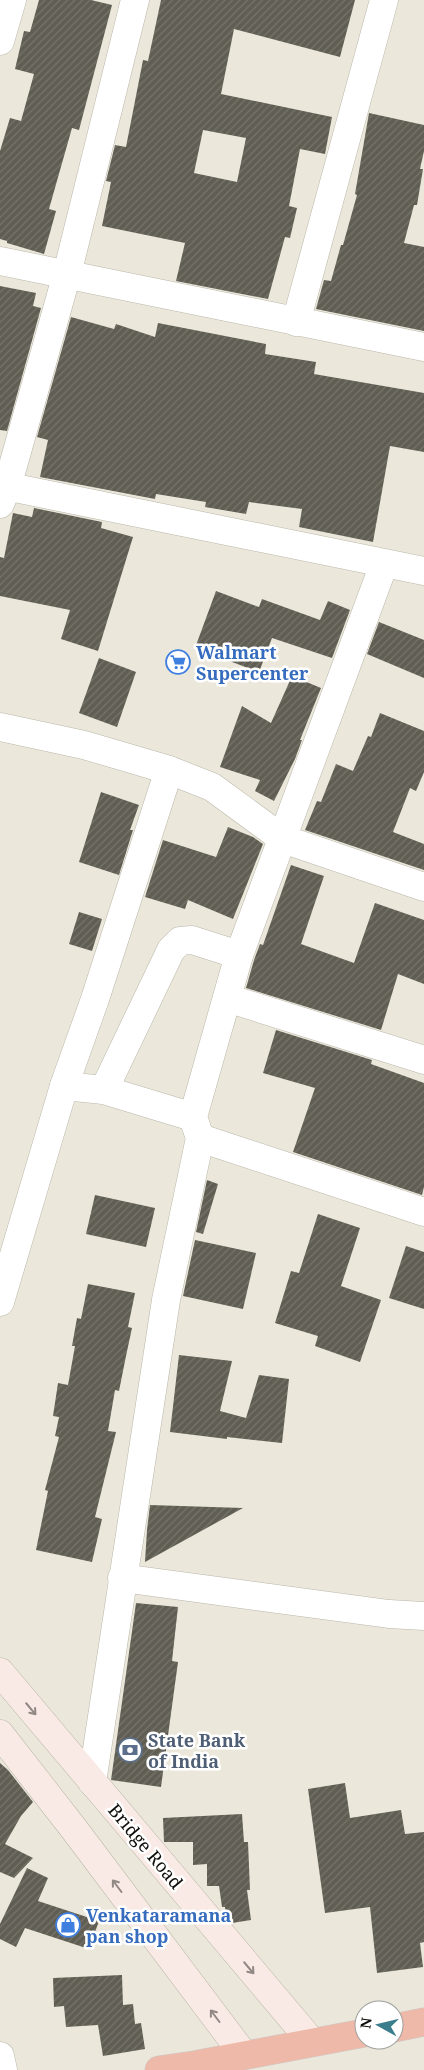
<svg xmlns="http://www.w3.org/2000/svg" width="424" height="2070" font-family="'Noto Serif',serif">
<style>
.building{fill:url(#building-hatch);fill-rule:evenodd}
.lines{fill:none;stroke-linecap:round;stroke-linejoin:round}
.street-casing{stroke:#bab7aa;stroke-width:29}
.secondary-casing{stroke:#bab7aa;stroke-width:29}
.highway-casing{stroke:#cacac9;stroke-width:29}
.street{stroke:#fff;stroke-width:28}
.secondary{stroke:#faeae5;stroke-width:28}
.highway{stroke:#efb9a9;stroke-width:28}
.oneway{stroke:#918783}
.labels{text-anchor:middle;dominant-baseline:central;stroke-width:5;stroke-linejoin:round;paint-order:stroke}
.shop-label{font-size:18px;font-weight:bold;fill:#366cbe;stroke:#fff;text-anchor:start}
.service-label{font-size:18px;font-weight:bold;fill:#4e5e75;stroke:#fff;text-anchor:start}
.street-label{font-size:18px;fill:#100f0b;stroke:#fff}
</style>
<defs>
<pattern id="building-hatch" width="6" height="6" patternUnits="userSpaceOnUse" patternTransform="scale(1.25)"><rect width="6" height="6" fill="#605e53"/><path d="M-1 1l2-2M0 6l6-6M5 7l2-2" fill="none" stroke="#76746c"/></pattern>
</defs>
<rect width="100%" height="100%" fill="#ebe8db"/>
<g class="building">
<polygon points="39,0 91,0 112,5 79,130 72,128 49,209 56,211 44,254 7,243 7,241 0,239 0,151 10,118 21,121 34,74 15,69 24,31 30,32"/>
<path d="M161,0H355L340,57L234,29L221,94L332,117L325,154L300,149L289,206L297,208L290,238L285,237L268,299L176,281L185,243L102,226L111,182L106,181L115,145L126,147L143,60L148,61ZM203,130L246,138L237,182L194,173Z"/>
<polygon points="369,113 424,125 424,151 420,169 423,169 417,205 414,205 404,243 424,247 424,331 316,309 324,280 331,281 341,245 343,245 357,195 355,194"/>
<polygon points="0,286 36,293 33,306 41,308 7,431 0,430"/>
<polygon points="71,317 114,329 116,324 155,337 158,323 266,344 265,354 316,362 314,374 424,393 424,452 390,446 373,542 299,527 302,509 249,502 246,514 205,507 206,502 156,494 155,499 40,477 48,440 37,437"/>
<polygon points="34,508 102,522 101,528 133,537 98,651 61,639 70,610 0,596 0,557 4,558 13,513 32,517"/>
<polygon points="216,591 259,607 262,599 320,620 328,601 350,610 332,658 272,638 259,672 195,648"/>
<polygon points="379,622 424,640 424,678 367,654"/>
<polygon points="99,658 136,672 117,727 79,713"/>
<polygon points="292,676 321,688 300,740 302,740 295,759 274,801 255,791 260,780 220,767 242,706 271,723"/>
<polygon points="380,713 424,731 424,772 416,791 410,788 393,832 424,844 424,870 305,830 317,801 321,802 336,764 353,771 368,736 371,737"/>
<polygon points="101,792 139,805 130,830 133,830 119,875 79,862"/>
<polygon points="228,827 253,837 263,844 233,919 188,900 185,909 145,897 163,840 216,857"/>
<polygon points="291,865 324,876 301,944 354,963 375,903 424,920 424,984 398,974 381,1030 246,988 254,960 260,944 263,945"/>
<polygon points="79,912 102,919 92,951 69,944"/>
<polygon points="276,1030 372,1060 371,1064 424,1083 424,1187 422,1195 293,1152 315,1088 263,1073"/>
<polygon points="207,1180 218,1184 203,1234 196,1232"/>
<polygon points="95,1195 155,1208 146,1247 86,1234"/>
<polygon points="318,1214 360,1228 341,1286 381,1300 360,1362 315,1346 318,1336 275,1323 291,1271 299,1273"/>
<polygon points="195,1240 256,1253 243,1309 183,1296"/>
<polygon points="406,1246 424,1252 424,1309 389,1298"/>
<polygon points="88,1284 135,1293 128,1327 132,1328 126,1356 119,1391 115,1390 108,1431 116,1432 95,1517 102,1519 92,1562 36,1550 48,1491 45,1490 59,1437 55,1436 59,1417 53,1416 58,1383 68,1385 75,1346 72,1346 77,1318 81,1319"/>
<polygon points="179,1355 232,1361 220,1411 246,1418 259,1375 289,1379 282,1443 227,1437 227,1439 170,1432"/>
<polygon points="150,1505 243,1508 145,1562 147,1530"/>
<polygon points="136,1603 178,1607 172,1661 178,1662 161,1787 111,1780"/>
<polygon points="0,1763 8,1770 33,1802 21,1816 5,1844 33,1858 14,1878 0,1872"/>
<polygon points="345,1783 350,1818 401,1810 405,1834 424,1832 424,1942 420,1943 423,1967 377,1973 370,1907 325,1913 308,1789"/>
<polygon points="242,1814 244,1842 248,1842 250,1890 247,1890 251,1920 232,1923 226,1916 225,1907 222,1907 219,1886 207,1886 207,1864 193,1865 193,1842 164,1842 163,1818"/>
<polygon points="27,1868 48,1878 38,1901 99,1921 89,1949 25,1928 16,1947 0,1939 0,1924"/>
<polygon points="122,1975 123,2005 133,2004 135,2024 141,2023 145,2049 103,2056 98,2025 66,2027 64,2006 54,2007 53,1978"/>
</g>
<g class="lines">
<g class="street-casing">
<g id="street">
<polyline points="0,41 12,0"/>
<polyline points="0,261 424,347"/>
<polyline points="296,322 384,0"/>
<polyline points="0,485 424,571"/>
<polyline points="0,504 7,487 67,274 135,0"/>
<polyline points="0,727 84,745 169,770 212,787 283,839 424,887"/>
<polyline points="227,998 424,1060"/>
<polyline points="64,1086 104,1090 193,1117"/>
<polyline points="104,1090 171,950 180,941 192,940 239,955"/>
<polyline points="200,1138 424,1212"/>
<polyline points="0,1302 64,1086 95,999 169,770"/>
<polyline points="122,1578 389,1614 424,1616"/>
<polyline points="92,1782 166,1300 200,1138 193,1117 239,955 384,564"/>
<polyline points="0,2056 3,2070"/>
</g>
</g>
<g class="secondary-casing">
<g id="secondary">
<polyline points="0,1672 312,2042"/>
<polyline points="0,1734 74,1829 244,2055"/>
</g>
</g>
<g class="highway-casing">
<g id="highway">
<polyline points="394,2028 424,2022"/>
<polyline points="159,2070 194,2065 364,2033"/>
</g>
</g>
<use href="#street" class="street"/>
<use href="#secondary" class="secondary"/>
<use href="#highway" class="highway"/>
</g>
<defs><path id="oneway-shaft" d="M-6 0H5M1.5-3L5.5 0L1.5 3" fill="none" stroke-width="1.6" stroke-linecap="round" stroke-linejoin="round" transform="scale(1.25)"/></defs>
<g class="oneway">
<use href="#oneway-shaft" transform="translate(31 1709) rotate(50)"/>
<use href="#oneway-shaft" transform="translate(117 1886) rotate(-127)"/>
<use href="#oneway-shaft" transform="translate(249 1968) rotate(50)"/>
<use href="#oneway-shaft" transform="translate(215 2016) rotate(-127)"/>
</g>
<defs>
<g id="supermarket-ring" transform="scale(1.25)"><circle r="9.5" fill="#fff" stroke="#3f7fe0" stroke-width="1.5"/><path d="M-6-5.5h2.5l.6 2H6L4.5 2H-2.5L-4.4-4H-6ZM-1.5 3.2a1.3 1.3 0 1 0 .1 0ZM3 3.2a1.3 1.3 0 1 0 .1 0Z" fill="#3f7fe0"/></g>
<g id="bank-ring" transform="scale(1.25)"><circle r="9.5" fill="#fff" stroke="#5c6f8a" stroke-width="1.5"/><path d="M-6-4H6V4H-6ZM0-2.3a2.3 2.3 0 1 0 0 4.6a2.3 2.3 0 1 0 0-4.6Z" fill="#5c6f8a"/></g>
<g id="shop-ring" transform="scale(1.25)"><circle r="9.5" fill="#fff" stroke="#3f7fe0" stroke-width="1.5"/><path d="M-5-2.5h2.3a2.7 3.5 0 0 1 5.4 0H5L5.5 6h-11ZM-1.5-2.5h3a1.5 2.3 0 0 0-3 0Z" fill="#3f7fe0"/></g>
</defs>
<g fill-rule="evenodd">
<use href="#supermarket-ring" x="178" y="662"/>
<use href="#bank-ring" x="130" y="1750"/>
<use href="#shop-ring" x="68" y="1925"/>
</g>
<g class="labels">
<g class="shop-label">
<text x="196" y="652">Walmart<tspan x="196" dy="21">Supercenter</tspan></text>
<text x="86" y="1915">Venkataramana<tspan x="86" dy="21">pan shop</tspan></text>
</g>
<g class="service-label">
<text x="148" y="1740">State Bank<tspan x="148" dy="21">of India</tspan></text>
</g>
<g class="street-label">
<text transform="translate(146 1846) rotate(50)">Bridge Road</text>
</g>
</g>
<g transform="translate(379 2025) rotate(278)"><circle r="24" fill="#ffffff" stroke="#9f9f9d"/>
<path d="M0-4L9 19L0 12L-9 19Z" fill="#3a7d8d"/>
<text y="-8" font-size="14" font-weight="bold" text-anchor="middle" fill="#100f0b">N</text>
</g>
</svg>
